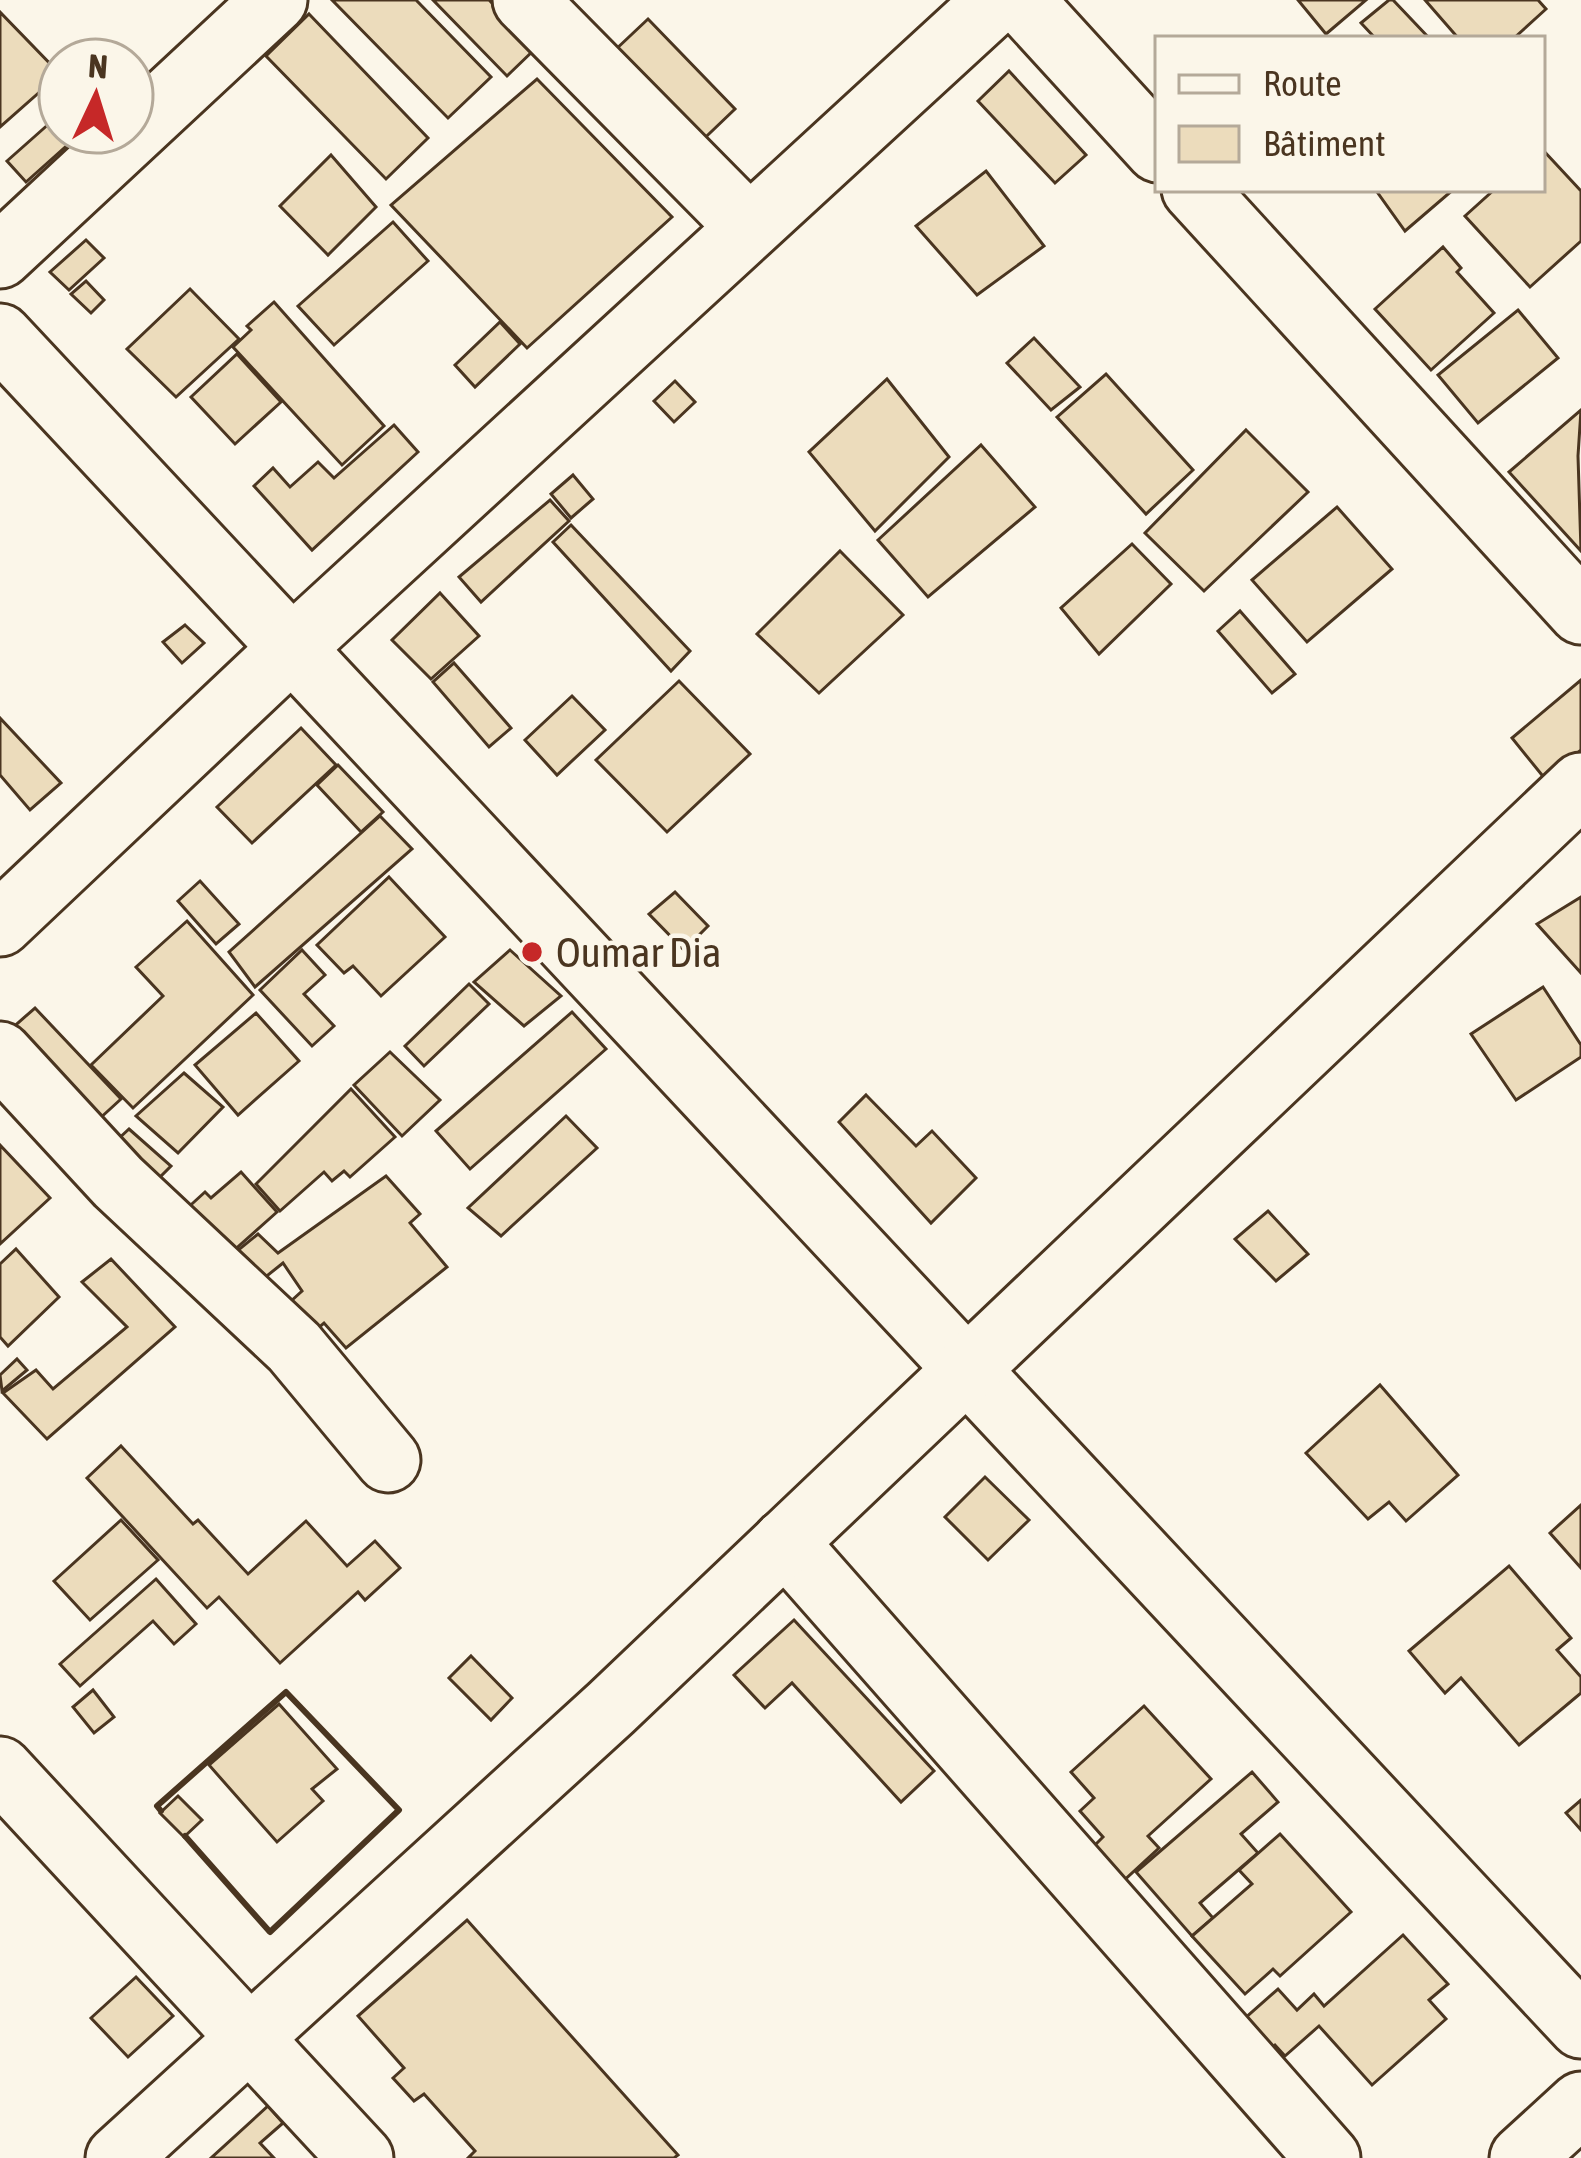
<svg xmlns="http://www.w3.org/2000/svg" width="1581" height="2158" font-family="'Asap Condensed',sans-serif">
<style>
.building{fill:#ecdcbc;stroke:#4a3520;stroke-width:3}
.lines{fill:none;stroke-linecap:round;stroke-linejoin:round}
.minor-casing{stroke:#4a3520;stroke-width:69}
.minor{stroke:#fbf6e9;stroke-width:63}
.wall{stroke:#4a3520;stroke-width:6}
.poi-dot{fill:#c62828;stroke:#fbf6e9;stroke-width:4.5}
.labels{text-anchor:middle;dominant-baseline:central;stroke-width:9;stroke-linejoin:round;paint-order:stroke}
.poi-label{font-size:42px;fill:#4a3520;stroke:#fbf6e9;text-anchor:start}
</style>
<rect width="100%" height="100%" fill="#fbf6e9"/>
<g class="building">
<polygon points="332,0 416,0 491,77 448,118"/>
<polygon points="433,0 489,0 536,48 507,76"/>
<polygon points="1298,0 1366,0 1326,34"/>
<polygon points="1389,0 1393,0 1430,39 1376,39 1361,23"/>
<polygon points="1425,0 1538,0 1546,9 1513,39 1459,39"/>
<polygon points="0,12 60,74 0,127"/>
<polygon points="309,14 428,138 386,179 266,56"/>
<polygon points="648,19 735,109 665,176 578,85"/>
<polygon points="1009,71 1086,155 1055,183 978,101"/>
<polygon points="537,79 672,217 527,348 391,205"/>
<polygon points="60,114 60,132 82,132 26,182 7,161"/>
<polygon points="1542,149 1581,191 1581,241 1530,287 1465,216 1495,189 1542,189"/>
<polygon points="331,155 376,207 328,255 280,206"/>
<polygon points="986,171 1044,246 977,295 916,226"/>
<polygon points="1375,189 1454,189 1405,231"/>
<polygon points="393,222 428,261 334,345 298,306"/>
<polygon points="86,240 104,258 69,290 50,272"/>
<polygon points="1443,247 1461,268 1457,272 1494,313 1431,370 1375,309"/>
<polygon points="86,281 104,300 91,313 71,294"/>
<polygon points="190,289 239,339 176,397 127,349"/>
<polygon points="274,302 384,426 342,465 233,347 251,330 247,326"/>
<polygon points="1518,310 1558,358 1478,423 1438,375"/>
<polygon points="500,322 520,344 475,387 455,365"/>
<polygon points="1034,338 1080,387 1051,410 1007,363"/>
<polygon points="237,354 281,402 235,444 191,397"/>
<polygon points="1106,374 1193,470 1146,514 1057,417"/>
<polygon points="887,379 949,457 875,531 809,452"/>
<polygon points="675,381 695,402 674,422 654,401"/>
<polygon points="1581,410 1578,456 1581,551 1509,472"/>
<polygon points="394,425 418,452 312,550 254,486 273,468 290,487 318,462 334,478"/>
<polygon points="1246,430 1308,492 1204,591 1145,533"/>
<polygon points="981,445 1035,507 928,597 878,540"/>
<polygon points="573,475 593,499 571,518 551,494"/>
<polygon points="550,500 569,521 481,602 459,577"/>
<polygon points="1337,507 1392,569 1307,642 1252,580"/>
<polygon points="571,525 690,651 671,671 553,542"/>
<polygon points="1132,544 1171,584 1099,654 1061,608"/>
<polygon points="840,551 903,615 819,693 757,634"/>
<polygon points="440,593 479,636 431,679 392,640"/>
<polygon points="1240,611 1295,674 1272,693 1218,631"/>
<polygon points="185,625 204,643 182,663 163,642"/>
<polygon points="454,663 511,728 489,747 433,682"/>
<polygon points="1581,680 1581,750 1546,780 1512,738"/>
<polygon points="679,681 750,754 667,832 596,760"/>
<polygon points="572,696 605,730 557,775 525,740"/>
<polygon points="0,718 61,783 30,810 0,775"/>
<polygon points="301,728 336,765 252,843 217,807"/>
<polygon points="338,765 383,812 361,832 317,785"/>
<polygon points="380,816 412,849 255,987 229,952"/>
<polygon points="389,877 445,937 381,996 353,966 344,973 317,945"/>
<polygon points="200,881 239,924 216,944 178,901"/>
<polygon points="675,892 708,926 684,950 649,914"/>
<polygon points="1581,897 1581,973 1537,924"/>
<polygon points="187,921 253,995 133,1108 91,1065 163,996 136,967"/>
<polygon points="302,950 325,975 304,994 334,1026 312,1046 260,990"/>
<polygon points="510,950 561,996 524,1026 474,982"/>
<polygon points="469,984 489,1004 424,1066 405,1046"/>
<polygon points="1543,987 1581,1045 1581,1057 1516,1100 1471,1034"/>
<polygon points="35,1008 121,1099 97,1121 11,1029"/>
<polygon points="572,1012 606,1049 470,1169 436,1131"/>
<polygon points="256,1013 299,1061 238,1115 195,1065"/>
<polygon points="390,1052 440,1100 402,1136 354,1085"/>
<polygon points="184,1073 223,1107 178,1153 136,1116"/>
<polygon points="351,1089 395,1137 350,1177 344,1171 332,1181 324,1172 280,1211 256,1184"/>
<polygon points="866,1095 916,1146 932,1131 976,1178 931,1223 839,1122"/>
<polygon points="566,1116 597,1148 501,1236 468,1208"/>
<polygon points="129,1129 171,1166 153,1184 115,1142"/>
<polygon points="0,1145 50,1198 0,1244"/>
<polygon points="241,1172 277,1212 223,1260 182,1213 205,1192 211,1198"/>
<polygon points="386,1176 420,1214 410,1223 447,1267 346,1348 324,1323 316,1330 290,1302 302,1291 283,1263 248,1291 226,1260 258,1234 278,1253"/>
<polygon points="1268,1211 1308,1254 1276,1281 1235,1239"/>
<polygon points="16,1249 59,1297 8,1346 0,1337 0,1264"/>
<polygon points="111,1259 175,1327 47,1439 3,1393 36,1370 53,1389 127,1327 82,1282"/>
<polygon points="17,1359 27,1370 2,1391 0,1375"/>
<polygon points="1380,1385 1458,1475 1406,1521 1389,1502 1368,1519 1306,1453"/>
<polygon points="121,1446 193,1524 198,1520 248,1574 306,1521 347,1566 375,1541 400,1568 365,1600 358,1592 280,1663 219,1597 207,1608 87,1478"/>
<polygon points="985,1477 1029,1520 988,1560 945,1517"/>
<polygon points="1581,1505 1581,1568 1550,1533"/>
<polygon points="121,1520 158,1560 90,1620 54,1581"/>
<polygon points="1509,1566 1571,1638 1557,1650 1581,1677 1581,1693 1519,1745 1461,1678 1445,1693 1409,1651"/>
<polygon points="156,1579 196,1624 174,1644 153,1621 80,1686 60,1664"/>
<polygon points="794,1620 934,1771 901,1802 792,1683 765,1708 734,1675"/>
<polygon points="471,1656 512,1698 491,1720 449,1678"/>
<polygon points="93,1690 114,1717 94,1733 73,1707"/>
<polygon points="279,1704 337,1769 312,1789 323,1801 277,1842 209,1765"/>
<polygon points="1144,1706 1211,1779 1148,1836 1159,1848 1120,1884 1090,1850 1103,1837 1080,1811 1094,1798 1071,1772"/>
<polygon points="1252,1772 1278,1802 1241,1834 1258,1853 1200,1903 1213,1918 1192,1936 1136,1872"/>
<polygon points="178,1796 202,1820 184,1837 160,1813"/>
<polygon points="1581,1800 1581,1830 1566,1813"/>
<polygon points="1280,1834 1351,1912 1280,1976 1273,1969 1245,1994 1192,1936 1252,1884 1239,1870"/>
<polygon points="467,1920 678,2155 674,2158 468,2158 475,2151 424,2094 414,2101 393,2078 404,2068 358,2016"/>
<polygon points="1403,1935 1448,1984 1429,2000 1446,2019 1372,2085 1319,2026 1285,2056 1275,2045 1263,2056 1236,2026 1278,1989 1297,2010 1314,1994 1324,2006"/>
<polygon points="136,1977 173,2016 128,2057 91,2018"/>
<polygon points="268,2106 283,2123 260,2143 274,2158 211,2158"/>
</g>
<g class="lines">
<g class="minor-casing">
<g id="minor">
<polyline points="525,0 749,227"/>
<polyline points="1021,0 1158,150"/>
<polyline points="1194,189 1581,612"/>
<polyline points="0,256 275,0"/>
<polyline points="0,336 1581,2026"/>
<polyline points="0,924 292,648 997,0"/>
<polyline points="0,1054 118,1182 294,1347 388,1460"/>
<polyline points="785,1542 1328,2158"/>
<polyline points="0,1769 361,2158"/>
<polyline points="118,2158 611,1708 1581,785"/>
<polyline points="1522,2158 1581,2104"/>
</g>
</g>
<use href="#minor" class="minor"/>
<polyline class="wall" points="161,1811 157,1806 286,1692 399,1810 270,1932 185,1836"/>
</g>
<circle class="poi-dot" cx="532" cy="952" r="12"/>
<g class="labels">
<g class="poi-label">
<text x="556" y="952">Oumar Dia</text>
</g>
</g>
<rect x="1155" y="36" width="390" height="156" fill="#fbf6e9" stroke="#b4a999" stroke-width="3"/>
<rect x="1179" y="75" width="60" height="18" fill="#fbf6e9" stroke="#b4a999" stroke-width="3"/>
<text x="1263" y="96" font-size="36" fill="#4a3520">Route</text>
<rect x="1179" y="126" width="60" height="36" fill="#ecdcbc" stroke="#b4a999" stroke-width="3"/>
<text x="1263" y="156" font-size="36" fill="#4a3520">Bâtiment</text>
<g transform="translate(96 96) rotate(4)"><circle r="57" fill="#fbf6e9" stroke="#b4a999" stroke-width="3"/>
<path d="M0-9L21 45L0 30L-21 45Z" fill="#c62828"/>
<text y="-18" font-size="33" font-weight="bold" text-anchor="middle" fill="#4a3520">N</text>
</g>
</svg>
